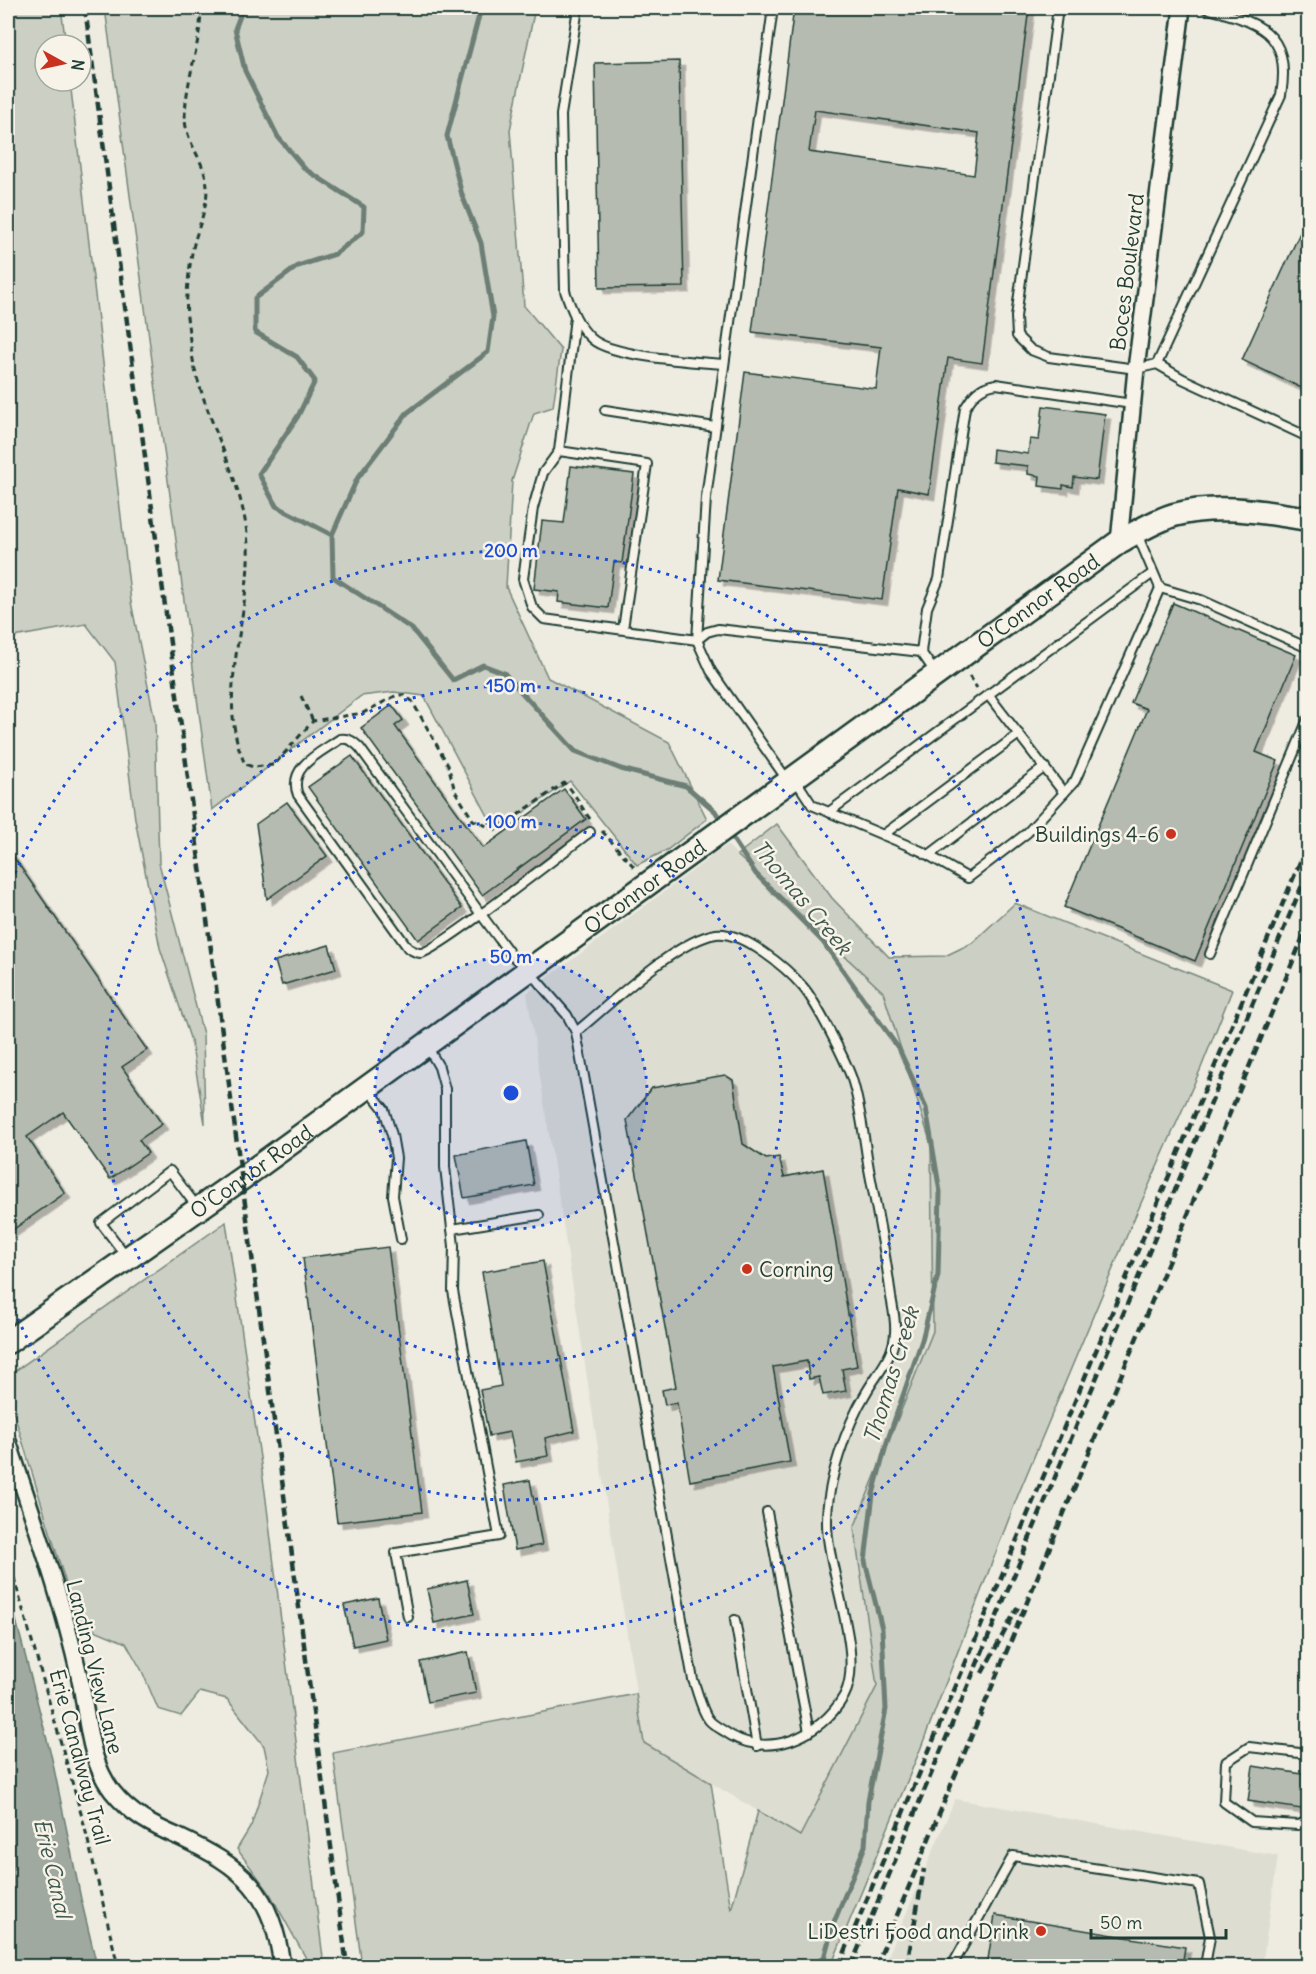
<svg xmlns="http://www.w3.org/2000/svg" width="1316" height="1974" font-family="Delius,sans-serif">
<style>
.built{fill:#ddddd2}
.green{fill:#cccfc4;stroke:#76867c;stroke-width:1.5}
.water{fill:#9fa99f;stroke:#6c7e74;stroke-width:1.5}
.lines{fill:none;stroke-linecap:round;stroke-linejoin:round}
.stream{stroke:#6c7e74;stroke-width:5}
.building{fill:#b5bbb0;stroke:#1f3d34;stroke-width:1.5;fill-rule:evenodd;filter:url(#shadow)}
.lane-casing{stroke:#1f3d34;stroke-width:12}
.street-casing{stroke:#1f3d34;stroke-width:20}
.secondary-casing{stroke:#1f3d34;stroke-width:27}
.path{stroke:#1f3d34;stroke-width:3;stroke-dasharray:6 4.5;stroke-linecap:butt}
.lane{stroke:#f7f3e8;stroke-width:8}
.street{stroke:#f7f3e8;stroke-width:15}
.secondary{stroke:#f7f3e8;stroke-width:22}
.rail{stroke:#1f3d34;stroke-width:4.5;stroke-dasharray:9 4.5;stroke-linecap:butt}
.ring{fill:none;stroke:#1d4ed8;stroke-width:3;stroke-dasharray:3 6}
.poi-dot{fill:#c8321e;stroke:#f7f3e8;stroke-width:2}
.labels{text-anchor:middle;dominant-baseline:central;stroke-width:5;stroke-linejoin:round;paint-order:stroke}
.street-label{font-size:21px;fill:#1f3d34;stroke:#f7f3e8}
.poi-label{font-size:21px;fill:#1f3d34;stroke:#f7f3e8;text-anchor:end}
.water-label{font-size:22px;font-style:italic;fill:#3f584f;stroke:#f7f3e8}
.centre{fill:#1d4ed8;stroke:#f7f3e8;stroke-width:3}
.ring-label{font-size:18px;text-anchor:middle;font-weight:bold;fill:#1d4ed8;stroke:#f7f3e8;stroke-width:5;stroke-linejoin:round;paint-order:stroke}
</style>
<defs>
<filter id="shadow"><feDropShadow dx="5.5" dy="5.5" stdDeviation="0" flood-color="#0004"/></filter>
</defs>
<rect width="100%" height="100%" fill="#eeece1"/>
<filter id="ink" filterUnits="userSpaceOnUse"><feTurbulence type="fractalNoise" baseFrequency=".0167" numOctaves="2"/><feDisplacementMap in="SourceGraphic" scale="12" xChannelSelector="R" yChannelSelector="G"/><feConvolveMatrix kernelMatrix="1 2 1 2 8 2 1 2 1" color-interpolation-filters="sRGB"/></filter>
<g filter="url(#ink)">
<g class="built">
<polygon points="727,845 883,992 931,1144 933,1331 854,1528 877,1686 800,1836 644,1743 527,993"/>
<polygon points="955,1799 1278,1856 1262,1966 884,1966"/>
</g>
<g class="green">
<polygon points="8,8 61,8 66,45 45,45 45,81 70,81 131,602 155,721 159,863 203,1034 205,1124 191,1041 160,948 135,819 115,662 86,624 8,638"/>
<polygon points="105,8 535,8 510,130 524,306 561,350 553,407 534,413 512,481 506,587 548,678 669,742 707,819 667,850 637,865 570,781 496,831 424,696 394,692 361,696 212,810"/>
<polygon points="777,824 832,898 889,957 945,956 972,943 1015,903 1232,990 1201,1068 1130,1228 1018,1495 920,1750 831,1966 362,1966 333,1753 636,1694 644,1743 711,1783 731,1910 758,1811 800,1836 877,1686 854,1528 933,1331 931,1144 883,992 737,855"/>
<polygon points="226,1222 265,1492 324,1966 308,1966 307,1960 269,1892 237,1849 251,1826 269,1770 264,1746 227,1699 200,1692 181,1716 158,1709 142,1671 126,1643 78,1623 8,1394 8,1376"/>
</g>
<polygon class="water" points="8,1589 52,1759 81,1899 97,1966 8,1966"/>
<g class="lines">
<g class="stream">
<polyline points="243,8 235,29 245,71 278,137 305,169 364,207 363,232 335,254 298,266 255,298 255,332 297,357 315,381 298,416 259,474 276,506 332,535"/>
<polyline points="481,8 447,136 462,195 481,243 493,317 488,352 407,413 357,479 332,535 333,577 412,629 453,680 483,665 504,673 575,751 621,769 686,786 715,811 722,822"/>
<polyline points="729,833 756,874 823,942 899,1049 926,1108 940,1192 938,1275 922,1340 887,1442 873,1494 865,1561 882,1629 886,1709 868,1801 865,1846 834,1922 824,1958 809,1966"/>
</g>
</g>
<g class="building">
<path d="M794,8H1029L982,363L948,358L929,494L898,488L882,600L718,580L745,372L876,389L881,347L752,332ZM815,110L979,133L974,175L809,152Z"/>
<polygon points="679,61 684,287 599,288 595,63"/>
<polygon points="1308,215 1308,391 1242,360"/>
<polygon points="1043,406 1105,414 1097,480 1074,477 1073,487 1063,485 1063,489 1039,486 1040,476 1028,474 1028,466 992,462 993,449 1028,454 1030,439 1039,440"/>
<polygon points="571,466 634,474 622,563 614,562 608,608 558,602 559,592 534,589 542,521 564,523"/>
<polygon points="1173,603 1296,655 1256,752 1278,761 1195,961 1064,907 1147,709 1131,703"/>
<polygon points="392,705 403,720 395,726 483,848 564,789 586,819 482,895 361,728"/>
<polygon points="352,756 462,908 418,940 308,787"/>
<polygon points="287,802 327,856 267,899 256,824"/>
<polygon points="8,849 147,1050 122,1067 162,1124 139,1140 148,1153 110,1179 63,1112 27,1137 65,1193 8,1233"/>
<polygon points="329,945 336,969 282,985 275,961"/>
<polygon points="725,1075 733,1080 743,1144 766,1159 779,1157 784,1177 823,1169 857,1366 842,1369 846,1391 823,1395 819,1377 809,1379 807,1361 773,1367 790,1462 690,1481 677,1403 665,1405 662,1390 676,1387 627,1120 652,1088"/>
<polygon points="526,1141 534,1185 464,1198 456,1155"/>
<polygon points="388,1247 422,1512 337,1522 303,1258"/>
<polygon points="543,1261 574,1431 545,1438 548,1456 516,1462 510,1432 489,1436 480,1390 501,1386 482,1272"/>
<polygon points="530,1480 542,1545 515,1550 504,1485"/>
<polygon points="467,1580 474,1614 434,1623 427,1589"/>
<polygon points="378,1598 386,1639 353,1646 344,1605"/>
<polygon points="468,1652 476,1693 428,1702 420,1662"/>
<polygon points="1253,1766 1308,1775 1308,1810 1248,1801"/>
<polygon points="995,1915 1185,1947 1182,1966 987,1966"/>
</g>
<g class="lines">
<g class="lane-casing">
<g id="lane">
<path d="M578,8L561,115L565,291C571,308 578,327 592,339C612,357 695,362 724,364"/>
<polyline points="773,8 706,498 697,640 711,671 788,781"/>
<path d="M1058,8L1016,317L1017,336L1031,350L1049,357L1136,369L1157,364L1281,95C1292,31 1258,22 1205,8"/>
<polyline points="575,317 559,451 543,473 533,508 523,579 532,607 544,619 697,640 707,632 718,629 921,652 935,672"/>
<polyline points="1157,364 1183,379 1308,437"/>
<polyline points="605,410 715,427"/>
<polyline points="559,451 647,464 623,629"/>
<polyline points="1160,588 1201,600 1308,648"/>
<path d="M921,652L927,608L939,579L965,408C973,395 979,387 996,384L1132,404"/>
<polyline points="989,696 1064,793"/>
<polyline points="795,779 812,805 921,851 968,878 1027,833 1075,781 1160,588 1137,534"/>
<polyline points="829,812 1153,573"/>
<polyline points="883,835 1019,734"/>
<polyline points="929,855 1045,767"/>
<polyline points="1210,954 1308,719"/>
<path d="M576,1032C608,1006 676,940 716,934C742,931 786,967 803,987C816,1002 845,1059 852,1079C861,1107 864,1140 869,1169C877,1212 886,1254 891,1297C893,1308 896,1321 895,1333C894,1357 877,1373 866,1393C846,1426 827,1482 827,1521C826,1569 866,1656 844,1696C820,1738 765,1761 724,1731C719,1728 712,1724 709,1720C701,1710 698,1692 693,1680L576,1032L567,1015L528,970L511,955L480,913L360,748C353,741 349,738 340,739C320,753 287,767 298,795L408,948C412,950 416,953 421,953C437,951 567,849 590,832"/>
<polyline points="369,1090 384,1109 392,1135 396,1158 393,1196 401,1239"/>
<polyline points="452,1229 539,1215"/>
<polyline points="127,1257 101,1223 170,1171 197,1207"/>
<polyline points="767,1512 809,1732"/>
<polyline points="408,1617 396,1553 499,1536 453,1291 454,1246 445,1167 445,1089 439,1067 427,1046"/>
<polyline points="735,1620 757,1746"/>
<polyline points="1308,1754 1249,1747 1226,1762 1224,1802 1252,1822 1298,1825 1308,1821"/>
<polyline points="952,1966 1013,1856 1199,1884 1210,1937 1205,1966"/>
</g>
</g>
<g class="street-casing">
<g id="street">
<polyline points="1119,542 1136,369 1182,8"/>
<path d="M8,1441C33,1518 61,1595 79,1675C88,1714 87,1758 112,1791C130,1814 153,1826 179,1837C243,1867 273,1892 282,1966"/>
</g>
</g>
<g class="secondary-casing">
<g id="secondary">
<path id="s1" d="M8,1342L241,1179L1119,542C1137,532 1154,521 1174,515C1218,503 1264,512 1308,519"/>
</g>
</g>
<g class="path">
<path d="M201,8C201,45 185,81 185,119C186,144 207,163 207,188C207,207 200,223 195,240C190,257 185,300 187,317C190,339 192,363 199,384C217,444 251,498 248,562C246,628 216,701 245,764L253,767L274,765L313,721L363,713L397,695H404L412,701L448,765L455,791L473,820L491,828L500,827L564,783C573,788 582,810 591,820"/>
<polyline points="969,676 977,688"/>
<polyline points="301,696 313,721"/>
<polyline points="602,831 635,868"/>
<polyline points="8,1557 84,1824 118,1966"/>
</g>
<use href="#lane" class="lane"/>
<use href="#street" class="street"/>
<use href="#secondary" class="secondary"/>
<g class="rail">
<polyline points="85,8 347,1966"/>
<polyline points="982,1673 1018,1607"/>
<polyline points="839,1966 1308,843"/>
<polyline points="851,1966 1308,871"/>
<polyline points="876,1966 1308,925"/>
<polyline points="907,1966 924,1869"/>
</g>
</g>
</g>
<circle cx="511" cy="1093" r="136" fill="#1d4ed8" fill-opacity=".12"/>
<g class="ring">
<circle cx="511" cy="1093" r="136"/>
<circle cx="511" cy="1093" r="271"/>
<circle cx="511" cy="1093" r="407"/>
<path d="M8 890A542 542 0 1 1 8 1296"/>
</g>
<g class="poi-dot">
<circle cx="1171" cy="834" r="6"/>
<circle cx="747" cy="1269" r="6"/>
<circle cx="1041" cy="1931" r="6"/>
</g>
<g class="labels">
<g class="street-label">
<text transform="translate(1127 272) rotate(-83)">Boces Boulevard</text>
<text stroke="none"><textPath href="#s1" startOffset="1269">O'Connor Road</textPath></text>
<text stroke="none"><textPath href="#s1" startOffset="783">O'Connor Road</textPath></text>
<text stroke="none"><textPath href="#s1" startOffset="297">O'Connor Road</textPath></text>
<text transform="translate(95 1667) rotate(76)">Landing View Lane</text>
<text transform="translate(80 1757) rotate(75)">Erie Canalway Trail</text>
</g>
<g class="poi-label">
<text x="1159" y="834">Buildings 4-6</text>
<text x="759" y="1269" text-anchor="start">Corning</text>
<text x="1029" y="1931">LiDestri Food and Drink</text>
</g>
<g class="water-label">
<text transform="translate(802 897) rotate(50)">Thomas Creek</text>
<text transform="translate(891 1375) rotate(-73)">Thomas Creek</text>
<text transform="translate(53 1868) rotate(77)">Erie Canal</text>
</g>
</g>
<circle cx="511" cy="1093" r="9" class="centre"/>
<g class="ring-label">
<text x="511" y="557">200 m</text>
<text x="511" y="692">150 m</text>
<text x="511" y="828">100 m</text>
<text x="511" y="963">50 m</text>
</g>
<rect width="1316" height="1974" fill="none" stroke="#f7f3e8" stroke-width="30"/>
<rect x="15" y="15" width="1286" height="1944" fill="none" stroke="#1f3d34" stroke-width="2" filter="url(#ink)"/>
<g transform="translate(63 63) rotate(98)"><circle r="28" fill="#f7f3e8" stroke="#a1aaa0" stroke-width="1.5"/>
<path d="M0-4.5L10 22L0 15L-10 22Z" fill="#c8321e"/>
<text y="-9" font-size="16" font-weight="bold" text-anchor="middle" fill="#1f3d34">N</text>
</g>
<path d="M1091 1929v9h135v-9" fill="none" stroke="#1f3d34" stroke-width="3"/>
<text x="1100" y="1929" font-size="18" fill="#1f3d34" stroke="#f7f3e8" stroke-width="4.5" paint-order="stroke">50 m</text>
</svg>
